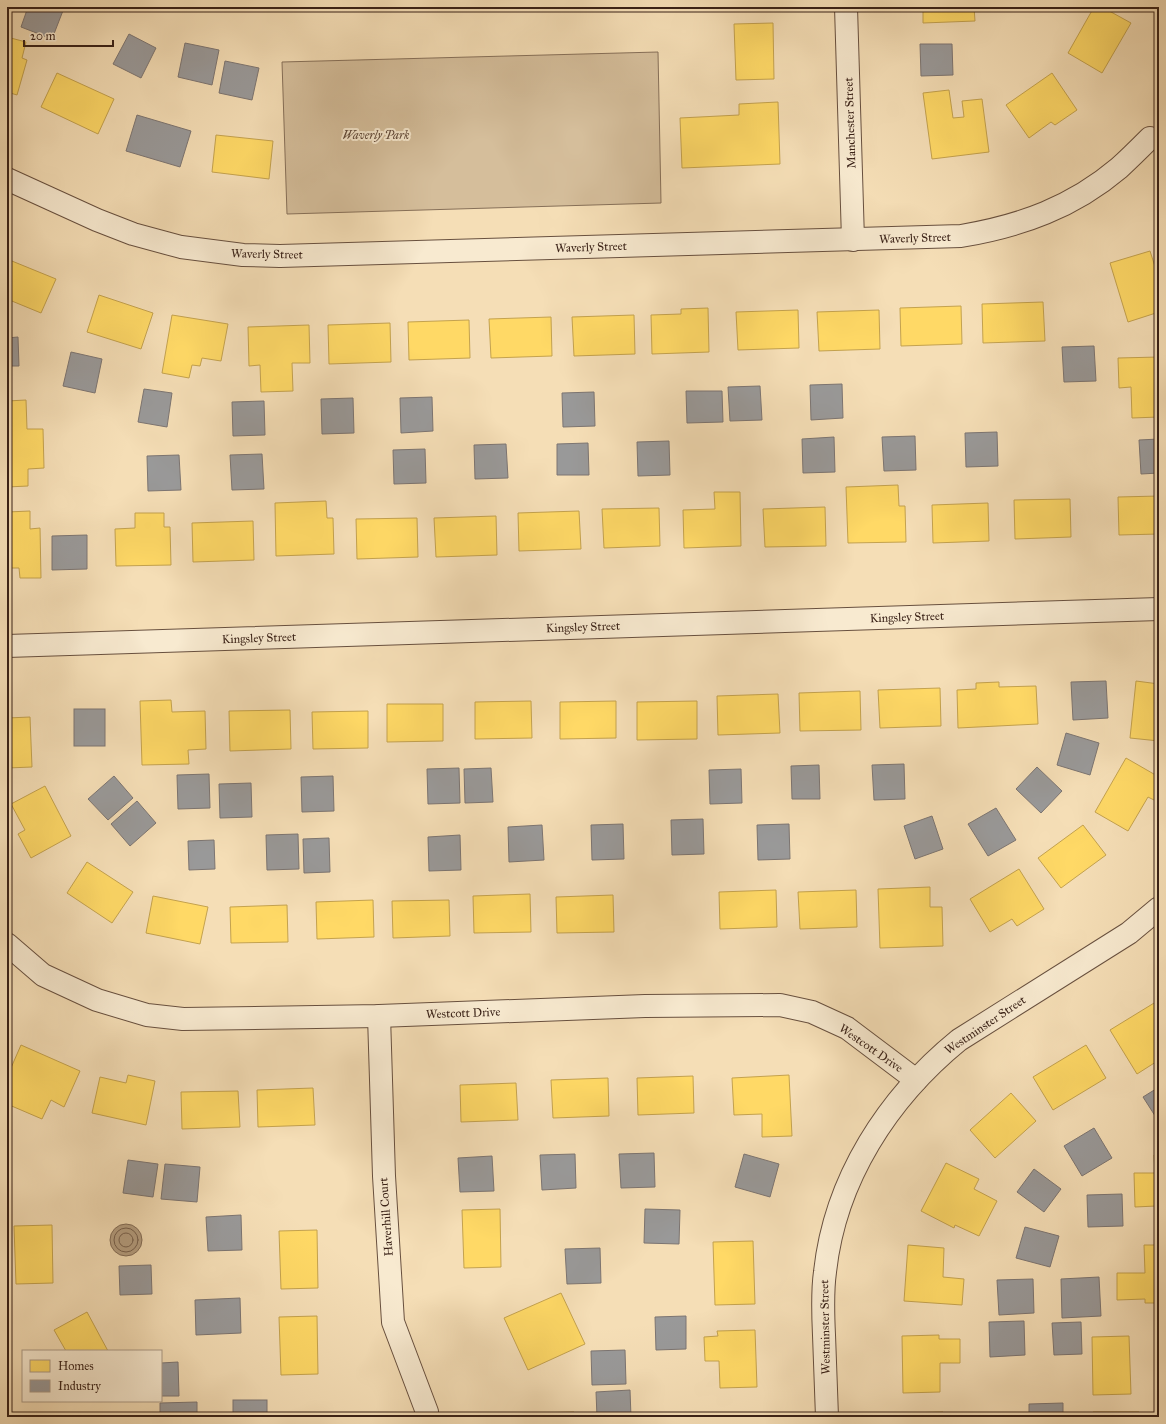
<svg xmlns="http://www.w3.org/2000/svg" width="1166" height="1424" font-family="'IM FELL Great Primer',serif">
<style>
.green{fill:#d5be9b;stroke:#877059}
.water{fill:#b59e80;stroke:#836c56}
.homes{fill:#ffd966;stroke:#c4a24e}
.industry{fill:#999;stroke:#7c7572}
.lines{fill:none;stroke-linecap:round;stroke-linejoin:round}
.shore{stroke:#77604c;stroke-width:1}
.street-casing{stroke:#68503f;stroke-width:24}
.street{stroke:#f8ead0;stroke-width:22}
.labels{text-anchor:middle;dominant-baseline:central;stroke-width:4;stroke-linejoin:round;paint-order:stroke}
.street-label{font-size:12px;fill:#392117;stroke:#f8ead0}
.park-label{font-size:12px;font-style:italic;fill:#604838;stroke:#f8ead0}
</style>
<rect width="100%" height="100%" fill="#f5deb6"/>
<filter id="stains"><feTurbulence type="fractalNoise" baseFrequency=".005" numOctaves="4"/><feColorMatrix values="0 0 0 0 .2 0 0 0 0 .09 0 0 0 0 .02 0 0 0 .5 -.17"/></filter>
<radialGradient id="worn" r=".72"><stop offset=".6" stop-color="#630" stop-opacity="0"/><stop offset="1" stop-color="#630" stop-opacity=".3"/></radialGradient>
<polygon class="green" points="658,52 661,203 287,214 282,62"/>
<circle class="water" cx="126" cy="1240" r="16"/>
<g class="homes">
<polygon points="923,7 974,7 975,21 923,23"/>
<polygon points="1094,7 1102,7 1131,23 1102,73 1068,53"/>
<polygon points="773,23 774,79 736,80 734,24"/>
<polygon points="7,37 26,42 22,58 27,60 17,95 7,92"/>
<polygon points="57,73 114,99 98,134 41,107"/>
<polygon points="1052,73 1077,110 1055,125 1051,122 1029,138 1006,105"/>
<polygon points="949,90 953,118 964,117 962,101 982,99 989,152 932,159 923,93"/>
<polygon points="778,102 780,164 682,168 680,118 739,115 739,104"/>
<polygon points="216,135 273,141 269,179 212,172"/>
<polygon points="1150,251 1159,279 1159,312 1128,322 1110,263"/>
<polygon points="7,259 56,279 41,313 7,299"/>
<polygon points="99,295 153,313 141,349 87,332"/>
<polygon points="1043,302 1045,341 983,343 982,304"/>
<polygon points="961,306 962,344 901,346 900,308"/>
<polygon points="708,308 709,352 652,354 651,315 681,314 681,309"/>
<polygon points="798,310 799,348 738,350 736,312"/>
<polygon points="879,310 880,349 819,351 817,312"/>
<polygon points="172,315 228,324 221,361 202,358 200,366 192,365 189,378 162,373"/>
<polygon points="634,315 635,354 574,356 572,317"/>
<polygon points="551,317 552,356 491,358 489,319"/>
<polygon points="469,320 470,358 409,360 408,322"/>
<polygon points="390,323 391,362 329,364 328,325"/>
<polygon points="309,325 310,363 292,363 293,391 261,392 260,365 249,366 248,327"/>
<polygon points="1159,357 1159,417 1132,418 1131,387 1119,388 1118,358"/>
<polygon points="26,400 27,429 43,429 44,468 28,469 28,486 7,487 7,401"/>
<polygon points="898,485 899,506 905,506 906,542 848,543 846,487"/>
<polygon points="714,492 740,492 741,546 684,548 683,510 715,509"/>
<polygon points="1159,496 1159,534 1119,535 1118,497"/>
<polygon points="1070,499 1071,537 1015,539 1014,500"/>
<polygon points="326,501 327,518 333,518 334,554 276,556 275,503"/>
<polygon points="988,503 989,541 933,543 932,505"/>
<polygon points="825,507 826,546 765,547 763,509"/>
<polygon points="659,508 660,546 604,548 602,509"/>
<polygon points="30,511 30,529 40,528 41,578 20,578 19,568 7,568 7,512"/>
<polygon points="579,511 581,549 519,551 518,513"/>
<polygon points="135,513 164,513 164,527 170,527 171,565 116,566 115,529 135,528"/>
<polygon points="496,516 497,555 436,557 434,518"/>
<polygon points="417,518 418,557 357,559 356,519"/>
<polygon points="253,521 254,560 193,562 192,523"/>
<polygon points="1136,681 1159,684 1159,741 1130,738"/>
<polygon points="999,682 999,687 1036,686 1038,724 958,728 957,690 976,689 976,683"/>
<polygon points="940,688 941,726 880,728 878,690"/>
<polygon points="860,691 861,730 800,731 799,693"/>
<polygon points="778,694 780,733 718,735 717,696"/>
<polygon points="171,700 172,712 205,711 206,749 188,750 189,764 142,765 140,701"/>
<polygon points="531,701 532,738 475,739 475,702"/>
<polygon points="616,701 616,738 560,739 560,702"/>
<polygon points="697,701 697,739 637,740 637,702"/>
<polygon points="387,704 443,704 443,741 387,742"/>
<polygon points="290,710 291,749 230,751 229,711"/>
<polygon points="368,711 368,748 313,749 312,712"/>
<polygon points="30,717 32,767 7,768 7,718"/>
<polygon points="1126,758 1159,777 1159,795 1156,801 1148,797 1128,831 1095,812"/>
<polygon points="45,786 71,836 31,858 18,834 25,830 11,804"/>
<polygon points="1083,825 1106,855 1061,888 1038,858"/>
<polygon points="87,862 133,892 112,923 67,893"/>
<polygon points="1019,869 1044,909 1017,926 1012,919 990,932 970,899"/>
<polygon points="930,887 930,907 942,907 943,946 880,948 878,889"/>
<polygon points="776,890 777,927 720,929 719,892"/>
<polygon points="856,890 857,927 800,929 798,892"/>
<polygon points="530,894 531,932 474,933 473,896"/>
<polygon points="613,895 614,932 557,933 556,897"/>
<polygon points="153,896 208,907 200,944 146,933"/>
<polygon points="373,900 374,937 317,939 316,902"/>
<polygon points="449,900 450,936 393,938 392,901"/>
<polygon points="287,905 288,942 231,943 230,907"/>
<polygon points="1159,1000 1159,1060 1137,1074 1110,1030"/>
<polygon points="21,1045 80,1071 64,1107 51,1100 42,1119 7,1104 7,1077"/>
<polygon points="1086,1045 1106,1078 1053,1110 1033,1077"/>
<polygon points="128,1075 155,1081 146,1125 92,1113 100,1077 126,1083"/>
<polygon points="789,1075 792,1136 762,1137 762,1114 734,1115 732,1078"/>
<polygon points="693,1076 694,1113 638,1115 637,1078"/>
<polygon points="608,1078 609,1116 553,1118 551,1080"/>
<polygon points="516,1083 518,1120 461,1122 460,1085"/>
<polygon points="313,1088 315,1125 258,1127 257,1090"/>
<polygon points="238,1091 240,1127 182,1129 181,1092"/>
<polygon points="1011,1093 1036,1121 995,1158 970,1130"/>
<polygon points="1154,1155 1159,1155 1159,1213 1156,1213 1156,1206 1135,1207 1134,1173 1155,1173"/>
<polygon points="946,1163 979,1179 974,1189 997,1201 979,1236 955,1225 954,1228 921,1211"/>
<polygon points="500,1209 501,1267 464,1268 462,1210"/>
<polygon points="52,1225 53,1283 16,1284 14,1226"/>
<polygon points="317,1230 318,1288 281,1289 279,1231"/>
<polygon points="753,1241 755,1304 715,1305 713,1242"/>
<polygon points="908,1245 944,1248 943,1277 964,1279 962,1305 904,1301"/>
<polygon points="1144,1245 1159,1245 1159,1303 1145,1303 1145,1299 1117,1300 1117,1273 1145,1273"/>
<polygon points="561,1293 585,1344 528,1370 504,1318"/>
<polygon points="87,1312 108,1351 66,1351 54,1330"/>
<polygon points="317,1316 318,1374 281,1375 279,1317"/>
<polygon points="755,1330 757,1387 720,1388 719,1361 705,1361 704,1337 718,1336 717,1331"/>
<polygon points="939,1335 939,1339 960,1339 960,1363 940,1363 940,1392 903,1393 902,1336"/>
<polygon points="1129,1336 1131,1394 1093,1395 1092,1337"/>
<polygon points="574,1412 574,1417 536,1417 536,1413"/>
<polygon points="943,1412 943,1417 906,1417 906,1413"/>
<polygon points="1093,1412 1139,1412 1139,1417 1076,1417 1076,1416 1093,1416"/>
</g>
<g class="industry">
<polygon points="28,7 61,7 64,8 52,39 21,27"/>
<polygon points="129,34 156,48 141,78 113,64"/>
<polygon points="185,43 219,50 212,85 178,77"/>
<polygon points="920,44 952,44 953,75 921,76"/>
<polygon points="225,61 259,68 252,100 219,93"/>
<polygon points="137,115 191,131 180,167 126,151"/>
<polygon points="18,337 19,366 7,366 7,338"/>
<polygon points="1094,346 1096,381 1064,382 1062,347"/>
<polygon points="71,352 102,359 95,393 63,386"/>
<polygon points="842,384 843,418 811,420 810,385"/>
<polygon points="760,386 762,420 730,421 728,387"/>
<polygon points="144,389 172,393 167,427 138,422"/>
<polygon points="686,391 722,391 723,422 687,423"/>
<polygon points="594,392 595,426 563,427 562,393"/>
<polygon points="432,397 433,431 401,433 400,398"/>
<polygon points="353,398 354,433 322,434 321,399"/>
<polygon points="264,401 265,435 233,436 232,402"/>
<polygon points="997,432 998,466 966,467 965,433"/>
<polygon points="915,436 916,470 884,471 882,437"/>
<polygon points="834,437 835,472 803,473 802,439"/>
<polygon points="1159,439 1159,473 1141,474 1139,440"/>
<polygon points="669,441 670,475 638,476 637,442"/>
<polygon points="588,443 589,475 557,475 557,444"/>
<polygon points="506,444 508,478 475,479 474,445"/>
<polygon points="425,449 426,483 394,484 393,450"/>
<polygon points="262,454 264,489 232,490 230,455"/>
<polygon points="179,455 181,490 148,491 147,456"/>
<polygon points="87,535 87,569 52,570 52,536"/>
<polygon points="1106,681 1108,718 1073,720 1071,682"/>
<rect x="74" y="709" width="31" height="37"/>
<polygon points="1066,733 1099,743 1090,775 1057,765"/>
<polygon points="904,764 905,799 874,800 872,765"/>
<polygon points="819,765 820,799 792,799 791,766"/>
<polygon points="1037,767 1062,791 1041,813 1016,789"/>
<polygon points="459,768 460,803 428,804 427,769"/>
<polygon points="491,768 493,802 465,803 464,769"/>
<polygon points="741,769 742,803 710,804 709,770"/>
<polygon points="209,774 210,808 178,809 177,775"/>
<polygon points="114,776 133,798 108,820 88,799"/>
<polygon points="333,776 334,811 302,812 301,777"/>
<polygon points="251,783 252,817 220,818 219,784"/>
<polygon points="137,801 156,823 130,846 111,824"/>
<polygon points="996,808 1016,840 988,856 968,824"/>
<polygon points="932,816 943,849 915,859 904,826"/>
<polygon points="703,819 704,854 672,855 671,820"/>
<polygon points="623,824 624,859 592,860 591,825"/>
<polygon points="789,824 790,859 758,860 757,825"/>
<polygon points="542,825 544,860 509,862 508,827"/>
<polygon points="298,834 299,869 267,870 266,835"/>
<polygon points="460,835 461,870 429,871 428,837"/>
<polygon points="329,838 330,872 304,873 303,839"/>
<polygon points="214,840 215,869 189,870 188,841"/>
<polygon points="1159,1087 1159,1122 1143,1097"/>
<polygon points="1094,1128 1112,1158 1082,1176 1064,1146"/>
<polygon points="654,1153 655,1187 621,1188 619,1154"/>
<polygon points="575,1154 576,1188 542,1190 540,1155"/>
<polygon points="744,1154 779,1164 770,1197 735,1187"/>
<polygon points="492,1156 494,1191 460,1192 458,1158"/>
<polygon points="128,1160 158,1164 153,1197 123,1193"/>
<polygon points="165,1164 200,1167 197,1202 161,1199"/>
<polygon points="1034,1169 1061,1189 1044,1212 1017,1192"/>
<polygon points="1122,1194 1123,1226 1088,1227 1087,1195"/>
<polygon points="645,1209 680,1210 679,1244 644,1243"/>
<polygon points="241,1215 242,1250 208,1251 206,1217"/>
<polygon points="1025,1227 1059,1236 1050,1267 1016,1258"/>
<polygon points="600,1248 601,1283 567,1284 565,1249"/>
<polygon points="151,1265 152,1294 120,1295 119,1266"/>
<polygon points="1099,1277 1101,1316 1062,1318 1061,1279"/>
<polygon points="1033,1279 1034,1313 999,1315 997,1280"/>
<polygon points="240,1298 241,1333 196,1335 195,1300"/>
<polygon points="686,1316 686,1349 656,1350 655,1317"/>
<polygon points="1024,1321 1025,1355 990,1357 989,1322"/>
<polygon points="1081,1322 1082,1354 1054,1355 1052,1323"/>
<polygon points="625,1350 626,1384 592,1385 591,1351"/>
<polygon points="178,1362 179,1396 161,1396 161,1363"/>
<polygon points="630,1390 631,1417 597,1417 596,1392"/>
<rect x="233" y="1400" width="34" height="17"/>
<polygon points="197,1402 197,1417 160,1417 160,1403"/>
<polygon points="1063,1403 1063,1417 1029,1417 1029,1404"/>
</g>
<g class="lines">
<g class="shore">
<circle cx="126" cy="1240" r="12"/>
<circle cx="126" cy="1240" r="7"/>
</g>
<g class="street-casing">
<g id="street">
<polyline points="846,7 853,240"/>
<path d="M7,179L97,220L133,234L181,247L243,255L280,256L961,236C1021,226 1073,207 1119,168C1130,158 1140,148 1150,138"/>
<polyline points="7,646 1159,609"/>
<polyline points="7,944 43,975 97,1000 147,1015 183,1019 379,1016 645,1006 780,1005 812,1012 847,1028 916,1080"/>
<polyline points="379,1016 384,1176 393,1322 427,1412"/>
<path d="M827,1417C826,1390 825,1363 824,1335C823,1314 822,1293 825,1272C835,1179 888,1098 959,1040L1129,933L1159,908"/>
</g>
</g>
<use href="#street" class="street"/>
</g>
<g class="labels">
<g class="street-label">
<text transform="translate(850 123) rotate(-92)">Manchester Street</text>
<text transform="translate(915 238) rotate(-2)">Waverly Street</text>
<text transform="translate(591 247) rotate(-2)">Waverly Street</text>
<text transform="translate(267 254) rotate(1)">Waverly Street</text>
<text transform="translate(907 617) rotate(-2)">Kingsley Street</text>
<text transform="translate(583 627) rotate(-2)">Kingsley Street</text>
<text transform="translate(259 638) rotate(-2)">Kingsley Street</text>
<text transform="translate(463 1013) rotate(-2)">Westcott Drive</text>
<text transform="translate(985 1025) rotate(-34)">Westminster Street</text>
<text transform="translate(871 1048) rotate(35)">Westcott Drive</text>
<text transform="translate(386 1217) rotate(-94)">Haverhill Court</text>
<text transform="translate(825 1327) rotate(-91)">Westminster Street</text>
</g>
<g class="park-label">
<text x="376" y="135">Waverly Park</text>
</g>
</g>
<rect width="1166" height="1424" fill="none" stroke="#f5deb6" stroke-width="24"/>
<rect x="8" y="8" width="1150" height="1408" fill="none" stroke="#392117" stroke-width="2"/>
<rect x="12" y="12" width="1142" height="1400" fill="none" stroke="#392117"/>
<rect x="22" y="1350" width="140" height="52" fill="#f8ead0" stroke="#ac9a86"/>
<rect x="30" y="1360" width="20" height="12" fill="#ffd966" stroke="#ac9a86"/>
<text x="58" y="1370" font-size="12" fill="#392117">Homes</text>
<rect x="30" y="1380" width="20" height="12" fill="#999999" stroke="#ac9a86"/>
<text x="58" y="1390" font-size="12" fill="#392117">Industry</text>
<path d="M24 40v6h89v-6" fill="none" stroke="#392117" stroke-width="2"/>
<text x="30" y="40" font-size="12" fill="#392117" stroke="#f8ead0" stroke-width="3" paint-order="stroke">20 m</text>
<rect width="100%" height="100%" filter="url(#stains)"/>
<rect width="100%" height="100%" fill="url(#worn)"/>
</svg>
